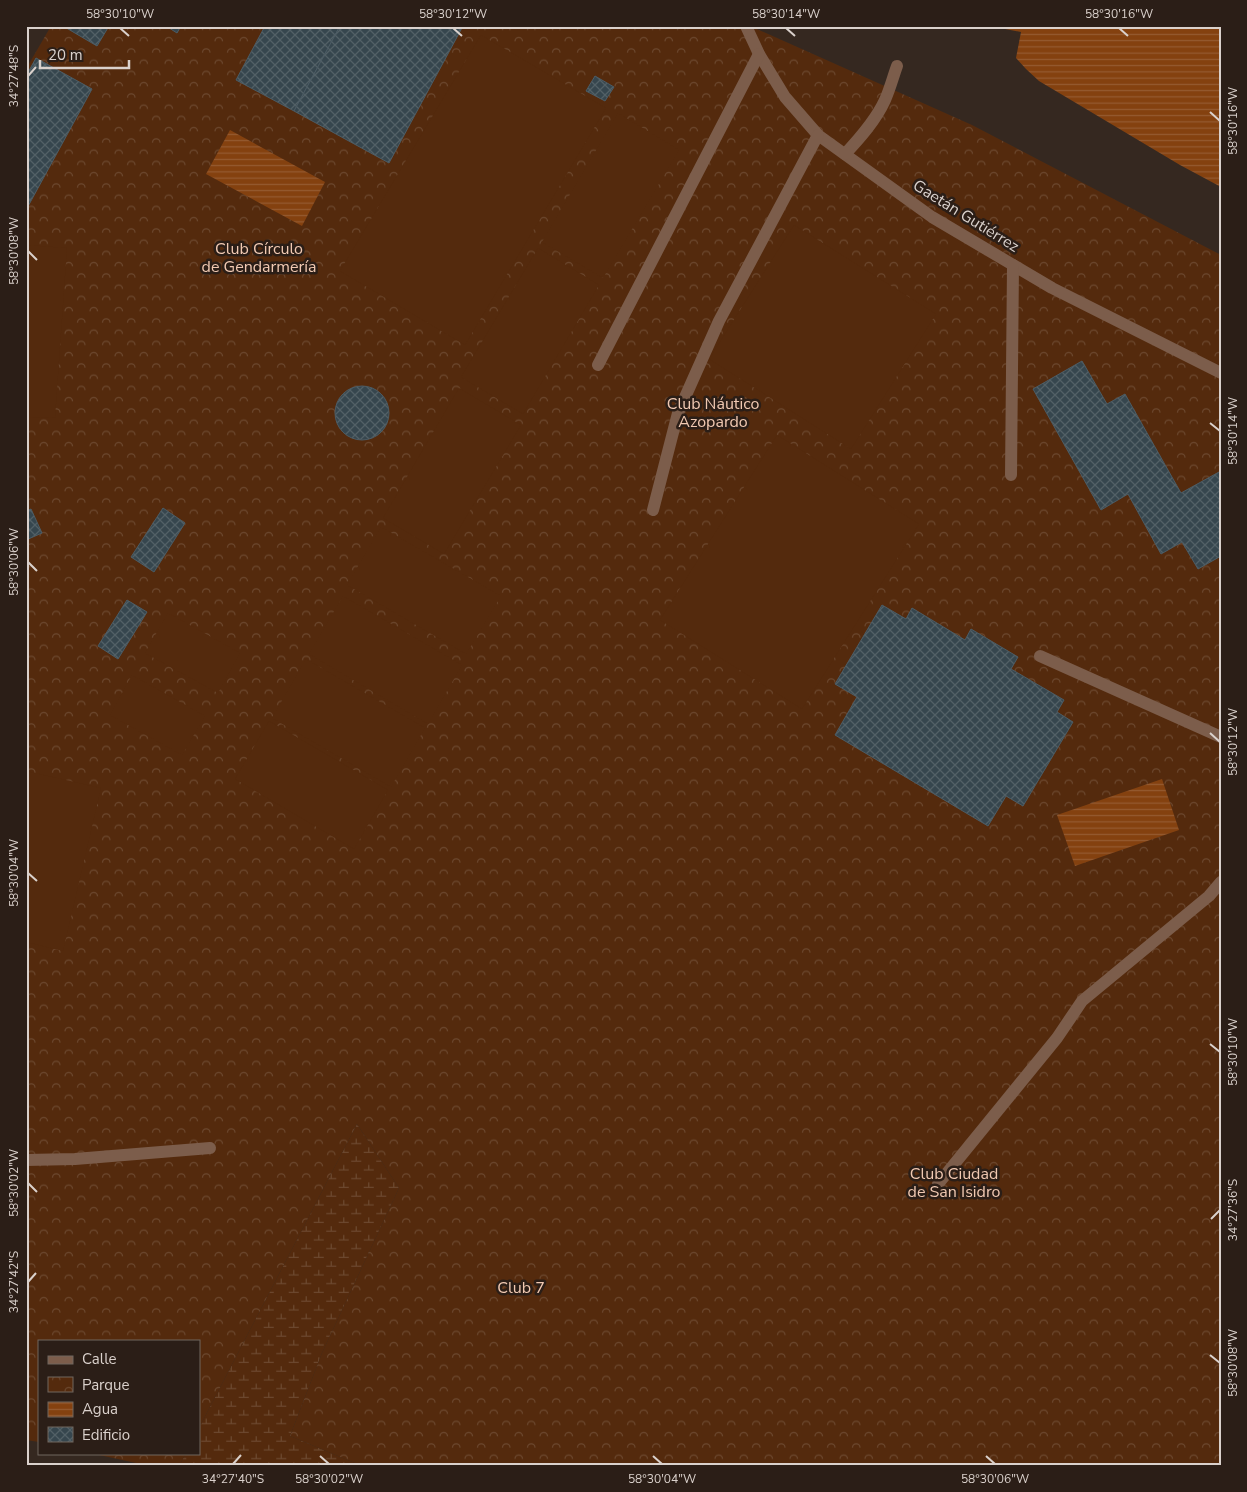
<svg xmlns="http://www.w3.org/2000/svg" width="1247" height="1492" font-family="'Nunito Sans',sans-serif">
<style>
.wetland{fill:url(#wetland-marsh)}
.park{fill:url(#park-crowns)}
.garden{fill:#542a0d}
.water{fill:url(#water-rules)}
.building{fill:url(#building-cross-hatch);stroke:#4c5c65}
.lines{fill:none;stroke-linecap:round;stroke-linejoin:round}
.minor{stroke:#7c5d4b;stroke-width:12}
.ticks{fill:none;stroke:#dad1cc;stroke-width:2}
.labels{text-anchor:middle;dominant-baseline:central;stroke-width:5;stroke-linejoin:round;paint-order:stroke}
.street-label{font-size:16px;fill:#dad1cc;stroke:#2b1e17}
.park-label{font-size:16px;fill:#f1c9b2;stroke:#2b1e17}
.neatline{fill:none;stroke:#dad1cc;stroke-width:2}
.ticks-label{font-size:12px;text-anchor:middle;fill:#dad1cc}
</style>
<defs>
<pattern id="wetland-marsh" width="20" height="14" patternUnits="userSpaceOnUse" patternTransform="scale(1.25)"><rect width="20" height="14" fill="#542a0d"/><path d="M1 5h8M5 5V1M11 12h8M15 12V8" fill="none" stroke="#6c482f"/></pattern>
<pattern id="park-crowns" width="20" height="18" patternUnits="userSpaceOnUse" patternTransform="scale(1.25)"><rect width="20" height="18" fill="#542a0d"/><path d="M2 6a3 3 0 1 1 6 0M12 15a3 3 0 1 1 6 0" fill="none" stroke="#6c482f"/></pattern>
<pattern id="water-rules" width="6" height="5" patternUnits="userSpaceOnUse" patternTransform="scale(1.25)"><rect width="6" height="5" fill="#84410f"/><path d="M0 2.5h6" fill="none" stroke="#955b31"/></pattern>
<pattern id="building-cross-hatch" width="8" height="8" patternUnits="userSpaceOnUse" patternTransform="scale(1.25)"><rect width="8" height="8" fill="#36464e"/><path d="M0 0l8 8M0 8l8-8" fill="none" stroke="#526066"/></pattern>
</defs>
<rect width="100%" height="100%" fill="#352820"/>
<polygon class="wetland" points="357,1124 399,1188 322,1353 290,1436 362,1466 179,1466 186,1453 199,1453 199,1428"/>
<g class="park">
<polygon points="51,26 750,26 972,125 1221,255 1221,1466 362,1466 290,1436 322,1353 399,1188 357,1124 199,1428 199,1341 39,1341 39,1442 26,1440 26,69"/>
<polygon points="90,1453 186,1453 179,1466 150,1466"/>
</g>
<g class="garden">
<polygon points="481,35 606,108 465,345 340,271"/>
<polygon points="618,113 679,150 603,278 542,242"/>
<polygon points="794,225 936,314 851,449 709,359"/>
<polygon points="26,245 67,248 55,418 26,417"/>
<polygon points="538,248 599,285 523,414 461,377"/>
<polygon points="459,388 521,425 444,554 383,518"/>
<polygon points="777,435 919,524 802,709 660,620"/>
<polygon points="381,527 501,596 466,654 347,585"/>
<polygon points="343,596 462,665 428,724 309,654"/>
<polygon points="168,613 240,653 218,693 145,653"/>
<polygon points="306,659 425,728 391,787 272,718"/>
<polygon points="132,675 205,716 182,755 110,715"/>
<polygon points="269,721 388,790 354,849 235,779"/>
<polygon points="26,771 101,788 63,951 26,942"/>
</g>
<g class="water">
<polygon points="990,26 1221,26 1221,187 1180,165 1039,81 1026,69 1016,58 1021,32"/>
<polygon points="230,130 325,182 302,226 206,174"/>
<polygon points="1162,779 1179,830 1075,866 1057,815"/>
</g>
<g class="building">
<polygon points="63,26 109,26 97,46"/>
<polygon points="166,26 181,26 177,33"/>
<polygon points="265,26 340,26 294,111 236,80"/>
<polygon points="340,26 463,26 389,163 294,111"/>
<polygon points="36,58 92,89 26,210 26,76"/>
<polygon points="595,76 614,87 605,101 586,91"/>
<polygon points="1082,361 1107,404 1125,394 1181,493 1219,472 1221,475 1221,556 1198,569 1182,542 1161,554 1128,494 1101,510 1033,389"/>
<circle cx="362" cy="413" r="27"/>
<polygon points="163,508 185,523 154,572 131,557"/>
<polygon points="31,509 42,533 26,540 26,511"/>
<polygon points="127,600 147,612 118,659 98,646"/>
<polygon points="882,605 906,619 912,608 965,640 971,629 1018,657 1011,669 1064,700 1057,712 1073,722 1023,806 1006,796 988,826 835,735 857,697 835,684"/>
</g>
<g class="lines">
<g class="minor">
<polyline points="746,26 759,54 785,97 818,135 932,217 1052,288 1221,373"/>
<path d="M845,154C860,138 876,120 885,100C890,89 893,77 897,66"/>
<polyline points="598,365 759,54"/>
<polyline points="1011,475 1013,265"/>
<polyline points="653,510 678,413 719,321 818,135"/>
<polyline points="1040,656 1221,737"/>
<polyline points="26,1160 75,1159 210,1148"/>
<polyline points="938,1184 1057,1038 1082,1001 1209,896 1221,882"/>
</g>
</g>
<path class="ticks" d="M120,28L129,36M453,28L462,36M786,28L795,36M1119,28L1128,36M28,76L36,67M1210,112L1220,121M28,251L37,260M1210,423L1220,431M28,562L37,571M1210,733L1220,742M28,873L37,881M1210,1044L1220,1052M28,1183L37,1192M1211,1219L1220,1210M28,1282L36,1273M1210,1355L1220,1363M320,1456L329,1464M653,1456L662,1464M986,1456L995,1464M233,1464L241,1455"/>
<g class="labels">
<g class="street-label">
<text transform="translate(966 216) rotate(32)">Gaetán Gutiérrez</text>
</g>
<g class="park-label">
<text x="259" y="249">Club Círculo<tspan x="259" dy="18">de Gendarmería</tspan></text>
<text x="713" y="404">Club Náutico<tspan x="713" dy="18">Azopardo</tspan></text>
<text x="954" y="1174">Club Ciudad<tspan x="954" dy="18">de San Isidro</tspan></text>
<text x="521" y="1288">Club 7</text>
</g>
</g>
<rect width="1247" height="1492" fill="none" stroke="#2b1e17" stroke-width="55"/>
<rect x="38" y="1340" width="162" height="115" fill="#2b1e17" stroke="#71665f"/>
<rect x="48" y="1356" width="25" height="8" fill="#7c5d4b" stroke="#71665f"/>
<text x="82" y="1364" font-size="15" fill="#dad1cc">Calle</text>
<rect x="48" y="1377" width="25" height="15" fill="url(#park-crowns)" stroke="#71665f"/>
<text x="82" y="1390" font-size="15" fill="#dad1cc">Parque</text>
<rect x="48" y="1402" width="25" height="15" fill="url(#water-rules)" stroke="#71665f"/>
<text x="82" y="1414" font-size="15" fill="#dad1cc">Agua</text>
<rect x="48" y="1427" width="25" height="15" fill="url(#building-cross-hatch)" stroke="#71665f"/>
<text x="82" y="1440" font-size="15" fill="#dad1cc">Edificio</text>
<path d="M40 60v8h89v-8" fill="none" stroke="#dad1cc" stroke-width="2.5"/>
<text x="48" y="60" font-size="15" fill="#dad1cc" stroke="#2b1e17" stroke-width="4" paint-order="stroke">20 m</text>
<rect x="28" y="28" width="1192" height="1436" class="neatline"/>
<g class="ticks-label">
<text x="120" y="18">58°30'10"W</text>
<text x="453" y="18">58°30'12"W</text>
<text x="786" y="18">58°30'14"W</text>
<text x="1119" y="18">58°30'16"W</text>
<text transform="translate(14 76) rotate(-90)" y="4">34°27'48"S</text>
<text transform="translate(1233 121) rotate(-90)" y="4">58°30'16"W</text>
<text transform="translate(14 251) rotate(-90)" y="4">58°30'08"W</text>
<text transform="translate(1233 431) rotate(-90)" y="4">58°30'14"W</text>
<text transform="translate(14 562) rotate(-90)" y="4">58°30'06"W</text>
<text transform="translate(1233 742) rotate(-90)" y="4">58°30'12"W</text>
<text transform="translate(14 873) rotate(-90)" y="4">58°30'04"W</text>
<text transform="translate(1233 1052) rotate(-90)" y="4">58°30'10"W</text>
<text transform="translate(14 1183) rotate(-90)" y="4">58°30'02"W</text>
<text transform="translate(1233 1210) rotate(-90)" y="4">34°27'36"S</text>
<text transform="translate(14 1282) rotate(-90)" y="4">34°27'42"S</text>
<text transform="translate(1233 1363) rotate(-90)" y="4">58°30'08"W</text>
<text x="233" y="1483">34°27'40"S</text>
<text x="329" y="1483">58°30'02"W</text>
<text x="662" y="1483">58°30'04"W</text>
<text x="995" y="1483">58°30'06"W</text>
</g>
</svg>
